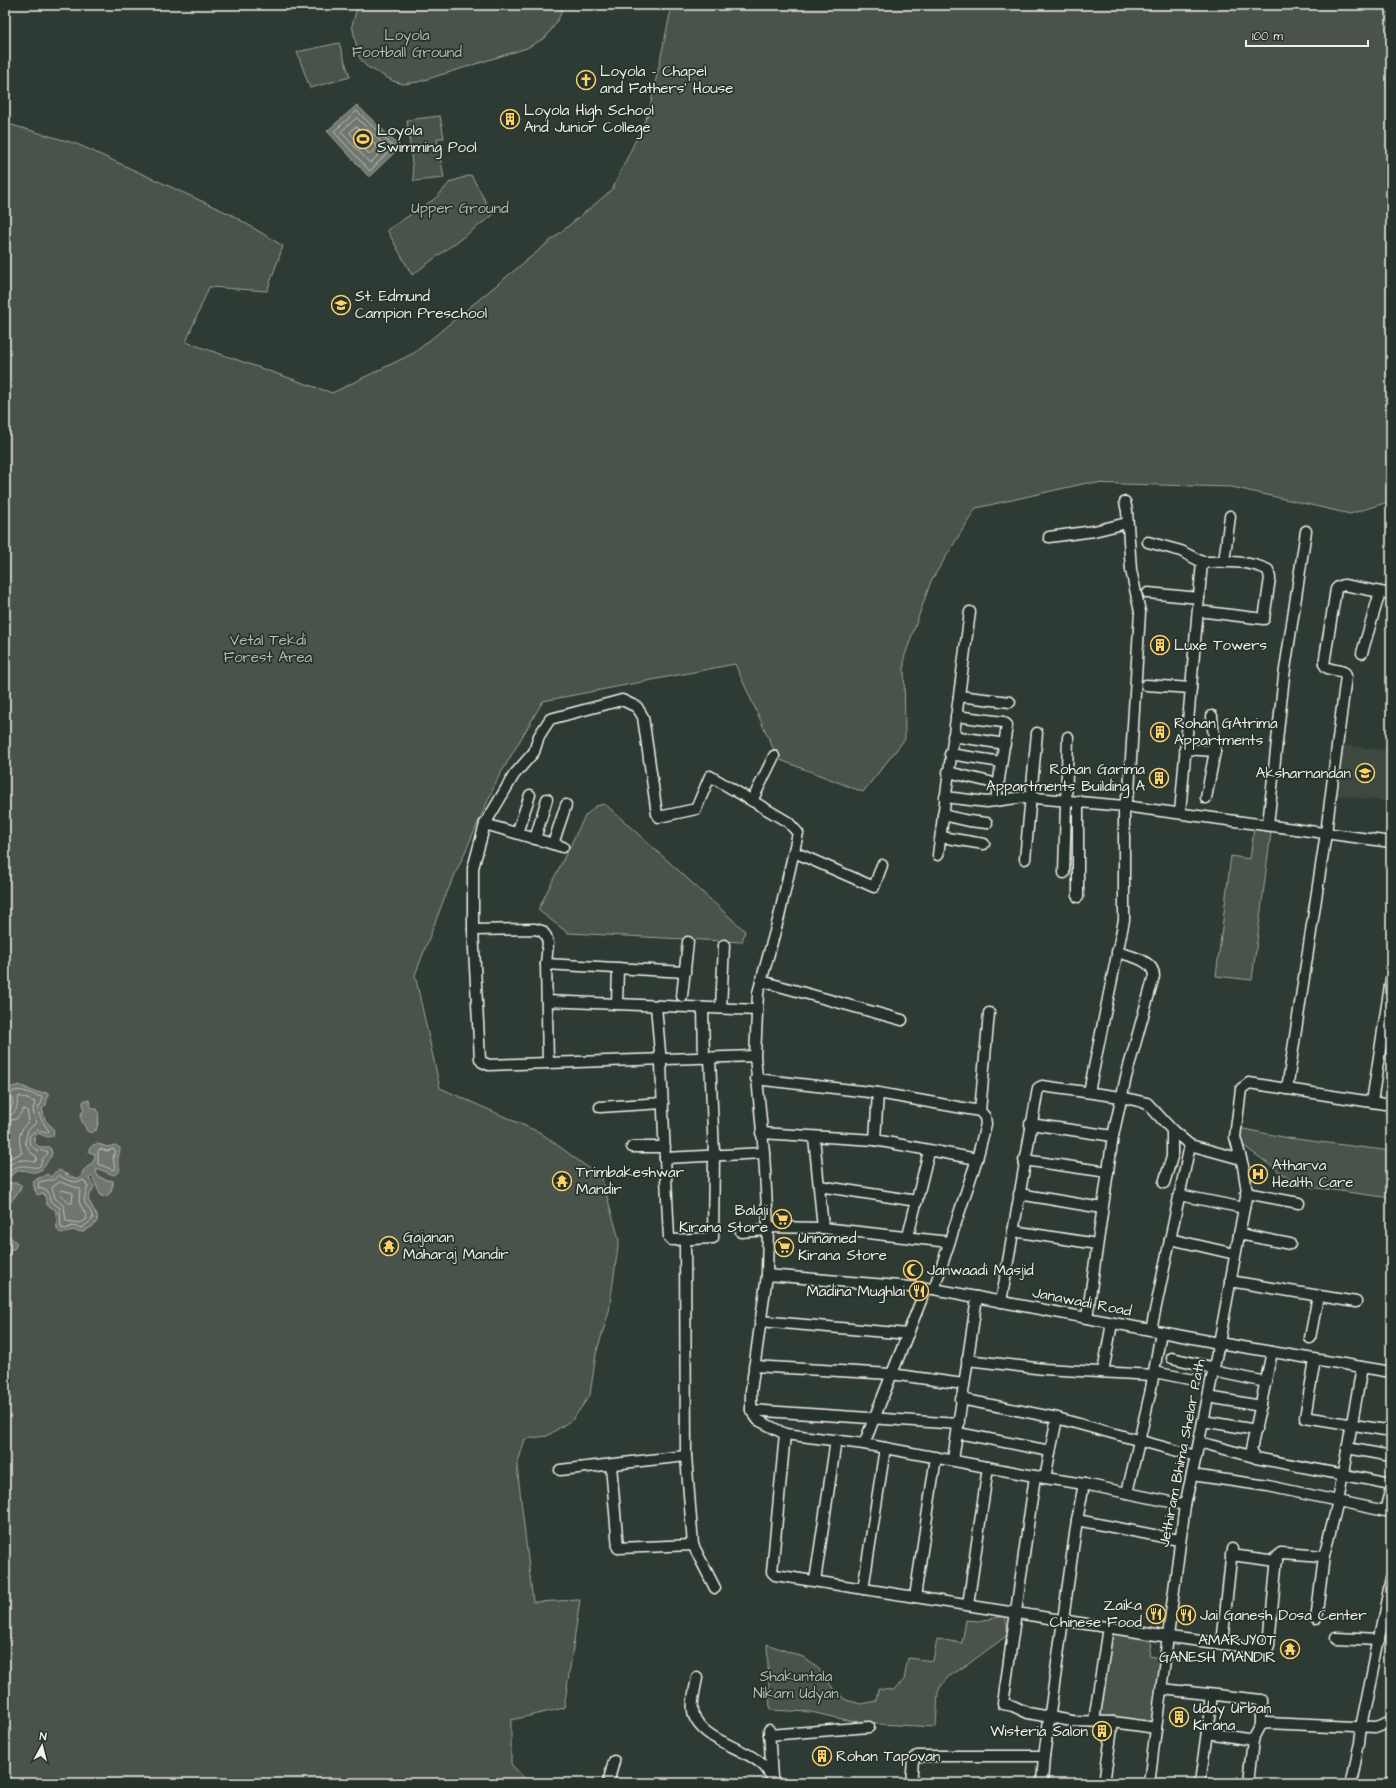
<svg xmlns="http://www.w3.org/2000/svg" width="1396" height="1788" font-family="'Architects Daughter',sans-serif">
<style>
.built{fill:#3c4841}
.green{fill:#48524c;stroke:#9ea29a;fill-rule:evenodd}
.water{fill:#6f7770;stroke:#a4a8a0}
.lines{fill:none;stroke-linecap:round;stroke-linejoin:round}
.shore{stroke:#bfc0b8;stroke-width:1}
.minor-casing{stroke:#f4f1e8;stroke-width:13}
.minor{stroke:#26332d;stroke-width:10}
.labels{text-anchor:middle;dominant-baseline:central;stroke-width:3.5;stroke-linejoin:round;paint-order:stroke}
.park-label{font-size:15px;fill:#b8b9b1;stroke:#26332d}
.poi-label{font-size:15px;fill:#f4f1e8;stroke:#26332d;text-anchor:start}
.street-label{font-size:15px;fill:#f4f1e8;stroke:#26332d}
</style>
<rect width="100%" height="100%" fill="#2e3b34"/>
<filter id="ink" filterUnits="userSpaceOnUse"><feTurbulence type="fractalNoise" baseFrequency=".025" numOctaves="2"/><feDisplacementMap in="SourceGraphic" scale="8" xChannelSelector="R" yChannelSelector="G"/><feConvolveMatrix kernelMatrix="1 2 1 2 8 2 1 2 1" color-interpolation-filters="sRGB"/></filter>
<g filter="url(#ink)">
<polygon class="built" points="1342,745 1391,751 1391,802 1336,795"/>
<g class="green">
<polygon points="358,5 562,5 562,11 556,23 546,37 527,48 418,82 403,84 393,81 366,66 359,57 352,25"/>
<path d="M672,5H1391V501L1350,514L1232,487L1087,483L976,508L931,581L904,658L905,739L863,792L778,759L735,664L543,701L498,778L444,899L415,975L440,1088L541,1133L602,1178L619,1240L609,1311L596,1354L590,1395L573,1419L547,1436L525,1439L517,1466L533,1602L580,1600L564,1708L511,1720V1764L529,1783H5V1257H9V1251L15,1248C7,1229 4,1231 8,1211L6,1207L21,1189L9,1183L7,1179C25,1161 32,1178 42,1169C46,1166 48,1157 52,1153L51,1149L46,1147H39L34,1142L35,1135L38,1133L42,1135L52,1127L45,1120L42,1109L46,1105L48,1093L34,1092L24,1087L7,1089L5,1092V123L77,144L232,215L283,246L267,291L209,287L186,342L332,393L414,353L612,190L649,112ZM86,1100L99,1120L96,1131L83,1123L81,1114L84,1109L83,1102ZM99,1144L107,1147L119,1156L117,1157L118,1166L111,1174L98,1168L96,1169V1175L103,1179L113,1181V1186L108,1195L101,1196L97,1187L93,1176H92L89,1179L92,1184L91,1192L89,1193L88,1199L97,1216V1221L93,1226L83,1232L71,1230L69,1232L57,1229L56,1210L49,1206L44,1193L35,1191L33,1182L38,1178L51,1177L64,1173L78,1179L81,1177L83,1171L94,1161L95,1154L93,1153Z"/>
<polygon points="339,43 350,77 310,88 297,52"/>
<polygon points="440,116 444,138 437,138 444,178 414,181 407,120"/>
<polygon points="471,175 493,215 412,275 387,230 436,198 450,182"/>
<polygon points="605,804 745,931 742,942 568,933 538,910 585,816 596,806"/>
<polygon points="1254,829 1271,832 1252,980 1216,976 1231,856 1250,859"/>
<polygon points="1239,1128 1288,1138 1391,1151 1391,1198 1303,1186 1292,1181 1237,1141"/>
<polygon points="1005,1616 1009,1634 967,1665 948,1677 941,1686 938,1692 936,1727 860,1723 811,1712 770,1710 767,1644 803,1657 819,1669 835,1691 846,1700 861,1704 876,1701 878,1689 893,1690 904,1680 908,1658 933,1661 937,1639 962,1643 966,1620 979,1621"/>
<polygon points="1113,1628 1152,1635 1149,1656 1163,1658 1152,1726 1099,1719"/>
</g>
<g class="water">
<polygon points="357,105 400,147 369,177 327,131"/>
<path d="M19,1085L34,1092L48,1093L46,1105L42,1109L45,1120L54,1130L53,1136L47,1137L38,1133L34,1137V1142L39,1147H49L52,1153L51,1157C46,1161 45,1169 39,1171C26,1176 23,1161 7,1179L9,1183H18L22,1186L13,1199L6,1207L8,1213L5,1218V1107L8,1106L10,1103L5,1092L7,1089Z"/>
<path d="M85,1100H89L91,1107L97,1109C100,1116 99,1129 92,1133L87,1131L80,1117L84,1110L83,1103Z"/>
<path d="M97,1144L107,1147L115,1145L120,1148C120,1156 115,1160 120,1168L119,1172L114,1175L98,1169H96L97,1175L103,1179L113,1181L111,1192L107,1196H101L92,1176L89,1179L94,1186C93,1191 89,1194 88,1199L97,1216V1221L93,1226L83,1232L71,1230C67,1234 60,1235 57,1229L56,1210L47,1205L44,1193L37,1195L33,1182L47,1174L51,1177L55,1172L60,1170L69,1177L78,1179L81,1177L83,1171L94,1161L95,1154L89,1152V1149L93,1145Z"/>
<polygon points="5,1227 10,1237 17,1243 15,1248 9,1251 10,1257 5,1257"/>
</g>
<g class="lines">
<g class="shore">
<polygon points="357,111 393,147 370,171 334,132"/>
<polygon points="357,118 386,147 370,163 341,132"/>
<polygon points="355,127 357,127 377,146 371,154 369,154 350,133"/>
<path d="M5,1111L10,1110C15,1104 13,1099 10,1094C18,1085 31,1095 42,1097V1102L38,1108C39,1119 44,1123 49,1131L47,1133L37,1130C22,1136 30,1153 46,1151L48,1152C47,1156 44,1156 42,1160C41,1162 41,1164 40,1166C34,1171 20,1158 5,1175"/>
<path d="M5,1116C19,1115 16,1105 19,1096L35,1102L33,1110L36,1123L28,1130L25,1142L30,1152L37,1157L36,1161C33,1163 31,1161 27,1160C19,1159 11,1163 5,1168"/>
<path d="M5,1122L16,1119L24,1109L27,1110L29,1121C18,1131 18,1140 22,1153L5,1160"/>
<polygon points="113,1149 116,1151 113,1157 115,1169 113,1170 98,1164 98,1151 100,1149 107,1151"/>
<path d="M59,1175C67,1181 75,1184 84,1180L88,1187C79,1208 89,1201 93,1219L82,1228L72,1226L66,1229L61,1228L60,1208L50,1201L49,1194L47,1190L38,1188L39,1182L48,1180H53Z"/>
<polygon points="60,1182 80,1189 79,1202 87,1217 86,1220 80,1223 66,1221 64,1206 55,1198 52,1188"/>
<polygon points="62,1190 73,1193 72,1203 69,1203 61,1194 60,1192"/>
</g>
<g class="minor-casing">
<g id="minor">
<polyline points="1049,537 1094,531 1127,523"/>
<polyline points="1148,542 1181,551 1202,562"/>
<polyline points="1224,562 1230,516"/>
<polyline points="1148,593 1199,598"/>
<polyline points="1362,653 1380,592"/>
<polyline points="1146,685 1191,688"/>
<polyline points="959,696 1010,702"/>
<polyline points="956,716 1003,722 1007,725 996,800"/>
<polyline points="953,736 1005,744"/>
<polyline points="1185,749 1215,751"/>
<polyline points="950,754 995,761"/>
<polyline points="948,772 990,782"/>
<polyline points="945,797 987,802 1024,797 1124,806 1391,842"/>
<polyline points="1206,798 1215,751 1212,716"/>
<polyline points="752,801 774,756"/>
<path d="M1180,813L1202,562C1223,562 1249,560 1268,570L1270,578L1264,619L1198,611"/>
<polyline points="943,815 969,821 987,823"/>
<polyline points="485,824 563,847"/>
<polyline points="1268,825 1284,676 1306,531"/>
<polyline points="517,833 530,795"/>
<polyline points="941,837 984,844"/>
<polyline points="535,839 547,799"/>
<polyline points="553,844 566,805"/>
<polyline points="794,852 874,887 882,865"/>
<polyline points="938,855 970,612"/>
<polyline points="1025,859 1037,733"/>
<polyline points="1064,873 1068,737"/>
<polyline points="1078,897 1078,801"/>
<polyline points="473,930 535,929 542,931 546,936 548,943 546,964 548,1063"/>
<polyline points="546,964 685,972"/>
<polyline points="761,981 902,1020"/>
<polyline points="682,996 688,942"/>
<polyline points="547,1001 757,1010"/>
<polyline points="617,1004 618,968"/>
<polyline points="656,1006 661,1064 665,1158 764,1153"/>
<polyline points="703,1008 704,1058"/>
<polyline points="721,1008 724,945"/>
<polyline points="755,1056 489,1065 482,1062 480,1059 473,930 473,868 485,824 514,775 534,752 539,736 550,719 622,700 637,707 643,717 657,814 659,817 696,809 710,776 788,822 798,833 779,917 758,993 755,1056 764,1153 768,1227 767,1275 751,1391 751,1410 758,1420 785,1434 772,1572 775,1575 1169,1637 1265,1649 1268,1648 1269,1645 1277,1556 1281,1553 1324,1556"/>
<polyline points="756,1079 878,1093 980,1111 985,1117 986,1124 977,1159 934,1289"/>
<path d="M1287,1089L1326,833L1346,676L1345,673C1339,669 1332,671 1326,667L1324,664L1336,589L1338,587L1344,585L1391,594"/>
<polyline points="1089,1092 1124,920 1124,806 1129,791 1140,612 1131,570 1127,511 1125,502"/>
<polyline points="1372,1102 1391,979"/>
<polyline points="600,1107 663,1103"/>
<polyline points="980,1111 989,1013"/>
<polyline points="1030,1124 1113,1136"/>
<polyline points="1172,1130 1190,1145 1241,1159"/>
<polyline points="761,1133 875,1140 977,1159"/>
<polyline points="814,1137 823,1228"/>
<polyline points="875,1140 878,1093"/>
<polyline points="632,1147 665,1147"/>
<polyline points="665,1158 669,1238 672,1240 713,1238 714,1155 710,1057"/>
<polyline points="1024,1160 1108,1172"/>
<polyline points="819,1186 917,1201"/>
<polyline points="1246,1193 1299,1203"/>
<polyline points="1019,1194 1102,1208"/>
<polyline points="1179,1195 1244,1208"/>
<polyline points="768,1227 823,1228 949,1242"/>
<polyline points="1013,1231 1097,1244"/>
<polyline points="741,1232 768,1230"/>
<polyline points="1239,1234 1290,1244"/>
<polyline points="908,1236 929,1151"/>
<polyline points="1170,1239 1235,1254"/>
<polyline points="767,1275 934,1289 1219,1343 1391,1372"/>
<polyline points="1230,1281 1356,1302"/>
<polyline points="1001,1302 1038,1088 1042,1086 1121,1097 1147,1103 1172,1130 1172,1157 1164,1183"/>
<path d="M1087,1318L1113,1136L1126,1077L1154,976C1154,960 1130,956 1117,952"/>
<polyline points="760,1321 908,1334"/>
<polyline points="1151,1330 1190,1145"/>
<polyline points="1310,1338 1318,1296"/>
<polyline points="1272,1352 1251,1450 1256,1458 1391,1484"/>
<polyline points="1172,1358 1207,1366 1213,1371 1266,1382"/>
<polyline points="967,1360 1044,1369 1153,1375"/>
<polyline points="1315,1360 1305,1417 1391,1431"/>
<polyline points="754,1366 891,1374 963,1384"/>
<polyline points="1103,1372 1112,1323"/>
<polyline points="1154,1372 1194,1380"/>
<polyline points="1208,1397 1261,1406"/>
<polyline points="961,1399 1057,1418 1196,1456"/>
<polyline points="751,1410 959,1424"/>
<polyline points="1203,1421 1256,1430"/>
<polyline points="958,1433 1050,1451"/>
<polyline points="785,1434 864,1444 1045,1478 1084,1484 1185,1505"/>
<polyline points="1199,1442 1254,1457"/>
<polyline points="864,1444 926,1288"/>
<polyline points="1347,1448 1391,1456"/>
<polyline points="686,1456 693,1545 715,1588"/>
<polyline points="953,1460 977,1297"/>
<polyline points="611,1465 618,1548 693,1545"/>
<polyline points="560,1470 686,1456 685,1240"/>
<polyline points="1192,1475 1268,1486 1385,1511 1391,1488"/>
<polyline points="1035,1476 1003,1704 1013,1706 1028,1713 1072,1721 1113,1722 1156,1728"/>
<polyline points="1045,1478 1057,1418"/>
<polyline points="1127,1493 1150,1394 1161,1332"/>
<polyline points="1077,1520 1179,1540"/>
<polyline points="1231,1555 1277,1561"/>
<polyline points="815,1581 836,1440"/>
<polyline points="863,1589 885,1448"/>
<polyline points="915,1597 936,1457"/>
<polyline points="968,1605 988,1467"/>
<polyline points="1316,1620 1324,1556 1338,1501 1362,1367"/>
<polyline points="1336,1638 1379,1640"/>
<polyline points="1222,1644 1232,1549"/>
<path d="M697,1678C695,1690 689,1708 696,1720C709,1743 747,1748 765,1767C767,1770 770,1774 772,1777"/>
<polyline points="1162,1689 1261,1700 1261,1725 1253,1740 1248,1783"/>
<polyline points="1094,1721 1108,1627"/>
<polyline points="1261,1725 1266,1723 1376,1728 1391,1722"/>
<polyline points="769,1730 772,1778"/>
<polyline points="1207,1733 1253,1740"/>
<polyline points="769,1735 869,1727"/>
<polyline points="608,1783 614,1761"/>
<polyline points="911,1783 913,1760 917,1756 1044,1756"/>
<polyline points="1042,1783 1044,1756 1077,1520 1084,1484"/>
<polyline points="1104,1783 1113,1722"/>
<polyline points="1149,1783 1185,1505 1196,1456 1219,1343 1247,1192 1243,1166 1235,1137 1241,1089 1249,1083 1391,1105"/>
<polyline points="1200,1783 1212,1695"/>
<polyline points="1350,1783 1359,1746 1361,1727 1391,1579"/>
</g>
</g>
<use href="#minor" class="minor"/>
</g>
</g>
<defs>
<g id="church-ring" transform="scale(1)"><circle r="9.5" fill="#26332d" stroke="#ffd166" stroke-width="1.5"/><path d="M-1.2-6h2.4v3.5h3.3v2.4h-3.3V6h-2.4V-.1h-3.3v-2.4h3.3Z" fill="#ffd166"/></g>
<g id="building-ring" transform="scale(1)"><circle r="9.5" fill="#26332d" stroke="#ffd166" stroke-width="1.5"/><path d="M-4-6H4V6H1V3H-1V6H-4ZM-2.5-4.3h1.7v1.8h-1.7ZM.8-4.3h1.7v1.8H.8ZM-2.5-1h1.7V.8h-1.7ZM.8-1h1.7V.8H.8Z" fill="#ffd166"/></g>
<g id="stadium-ring" transform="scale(1)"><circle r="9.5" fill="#26332d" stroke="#ffd166" stroke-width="1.5"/><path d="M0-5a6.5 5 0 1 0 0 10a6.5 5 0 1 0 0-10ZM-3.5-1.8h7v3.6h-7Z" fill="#ffd166"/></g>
<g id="school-ring" transform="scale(1)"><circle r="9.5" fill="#26332d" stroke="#ffd166" stroke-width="1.5"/><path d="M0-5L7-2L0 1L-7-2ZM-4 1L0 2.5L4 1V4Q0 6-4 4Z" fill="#ffd166"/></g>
<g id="hospital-ring" transform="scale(1)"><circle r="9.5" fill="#26332d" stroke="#ffd166" stroke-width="1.5"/><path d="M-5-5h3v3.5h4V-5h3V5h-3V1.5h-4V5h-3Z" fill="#ffd166"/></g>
<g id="temple-ring" transform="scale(1)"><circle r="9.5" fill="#26332d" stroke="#ffd166" stroke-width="1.5"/><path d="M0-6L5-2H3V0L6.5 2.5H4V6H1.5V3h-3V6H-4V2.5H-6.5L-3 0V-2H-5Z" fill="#ffd166"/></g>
<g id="supermarket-ring" transform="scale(1)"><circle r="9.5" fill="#26332d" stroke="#ffd166" stroke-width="1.5"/><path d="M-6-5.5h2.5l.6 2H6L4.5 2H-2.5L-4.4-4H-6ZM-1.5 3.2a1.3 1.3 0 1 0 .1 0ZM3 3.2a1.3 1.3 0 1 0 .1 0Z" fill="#ffd166"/></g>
<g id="mosque-ring" transform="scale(1)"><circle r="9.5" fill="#26332d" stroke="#ffd166" stroke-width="1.5"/><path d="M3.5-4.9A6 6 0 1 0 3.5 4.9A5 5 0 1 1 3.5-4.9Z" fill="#ffd166"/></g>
<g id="restaurant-ring" transform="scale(1)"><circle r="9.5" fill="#26332d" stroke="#ffd166" stroke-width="1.5"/><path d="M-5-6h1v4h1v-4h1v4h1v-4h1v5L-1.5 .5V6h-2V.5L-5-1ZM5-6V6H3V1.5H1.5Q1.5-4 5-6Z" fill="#ffd166"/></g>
</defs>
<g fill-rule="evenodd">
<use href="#church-ring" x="586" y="80"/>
<use href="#building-ring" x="510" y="119"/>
<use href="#stadium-ring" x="363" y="139"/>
<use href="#school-ring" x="341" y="305"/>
<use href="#building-ring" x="1160" y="645"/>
<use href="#building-ring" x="1160" y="732"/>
<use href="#school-ring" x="1365" y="773"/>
<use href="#building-ring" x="1159" y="778"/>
<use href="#hospital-ring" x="1258" y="1174"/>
<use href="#temple-ring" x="562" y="1181"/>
<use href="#supermarket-ring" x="782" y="1219"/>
<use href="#temple-ring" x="389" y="1246"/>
<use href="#supermarket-ring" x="784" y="1247"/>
<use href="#mosque-ring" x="913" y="1270"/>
<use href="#restaurant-ring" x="919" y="1291"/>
<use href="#restaurant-ring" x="1156" y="1614"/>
<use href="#restaurant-ring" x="1186" y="1615"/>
<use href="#temple-ring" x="1290" y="1649"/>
<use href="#building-ring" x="1179" y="1717"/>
<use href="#building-ring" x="1102" y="1731"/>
<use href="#building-ring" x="822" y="1756"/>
</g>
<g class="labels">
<g class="park-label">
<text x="407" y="35">Loyola<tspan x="407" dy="17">Football Ground</tspan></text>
<text x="460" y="208">Upper Ground</text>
<text x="268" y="640">Vetal Tekdi<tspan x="268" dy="17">Forest Area</tspan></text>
<text x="796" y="1676">Shakuntala<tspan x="796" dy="17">Nikam Udyan</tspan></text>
</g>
<g class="poi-label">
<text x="600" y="71">Loyola - Chapel<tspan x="600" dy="17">and Fathers' House</tspan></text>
<text x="524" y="110">Loyola High School<tspan x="524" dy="17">And Junior College</tspan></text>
<text x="377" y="130">Loyola<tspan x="377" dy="17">Swimming Pool</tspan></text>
<text x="355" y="296">St. Edmund<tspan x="355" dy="17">Campion Preschool</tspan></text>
<text x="1174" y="645">Luxe Towers</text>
<text x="1174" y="723">Rohan GAtrima<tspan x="1174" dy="17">Appartments</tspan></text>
<text x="1145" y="769" text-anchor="end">Rohan Garima<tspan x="1145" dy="17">Appartments Building A</tspan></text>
<text x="1351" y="773" text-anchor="end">Aksharnandan</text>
<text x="1272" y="1165">Atharva<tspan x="1272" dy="17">Health Care</tspan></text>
<text x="576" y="1172">Trimbakeshwar<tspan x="576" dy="17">Mandir</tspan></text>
<text x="768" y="1210" text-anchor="end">Balaji<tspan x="768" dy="17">Kirana Store</tspan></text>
<text x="403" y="1237">Gajanan<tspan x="403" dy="17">Maharaj Mandir</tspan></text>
<text x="798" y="1238">Unnamed<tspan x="798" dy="17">Kirana Store</tspan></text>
<text x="927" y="1270">Janwaadi Masjid</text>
<text x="905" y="1291" text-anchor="end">Madina Mughlai</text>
<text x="1142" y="1605" text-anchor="end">Zaika<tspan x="1142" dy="17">Chinese Food</tspan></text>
<text x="1200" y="1615">Jai Ganesh Dosa Center</text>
<text x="1276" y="1640" text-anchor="end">AMARJYOT<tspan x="1276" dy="17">GANESH MANDIR</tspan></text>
<text x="1193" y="1708">Uday Urban<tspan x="1193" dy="17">Kirana</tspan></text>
<text x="1088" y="1731" text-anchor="end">Wisteria Salon</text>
<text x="836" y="1756">Rohan Tapovan</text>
</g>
<g class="street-label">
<text transform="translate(1082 1302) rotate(11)">Janawadi Road</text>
<text transform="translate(1182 1453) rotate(-79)">Jethiram Bhima Shelar Path</text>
</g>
</g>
<rect width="1396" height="1788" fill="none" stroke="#26332d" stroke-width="20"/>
<rect x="10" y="10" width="1376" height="1768" fill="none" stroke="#f4f1e8" stroke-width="1.5" filter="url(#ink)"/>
<g transform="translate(42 1746) rotate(7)" stroke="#26332d" stroke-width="3" paint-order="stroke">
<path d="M0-3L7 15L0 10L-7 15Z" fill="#f4f1e8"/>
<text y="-6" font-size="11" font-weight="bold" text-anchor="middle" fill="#f4f1e8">N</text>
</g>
<path d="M1246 40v6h122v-6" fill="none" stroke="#f4f1e8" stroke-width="2"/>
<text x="1252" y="40" font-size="12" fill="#f4f1e8" stroke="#26332d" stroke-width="3" paint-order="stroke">100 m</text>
</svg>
